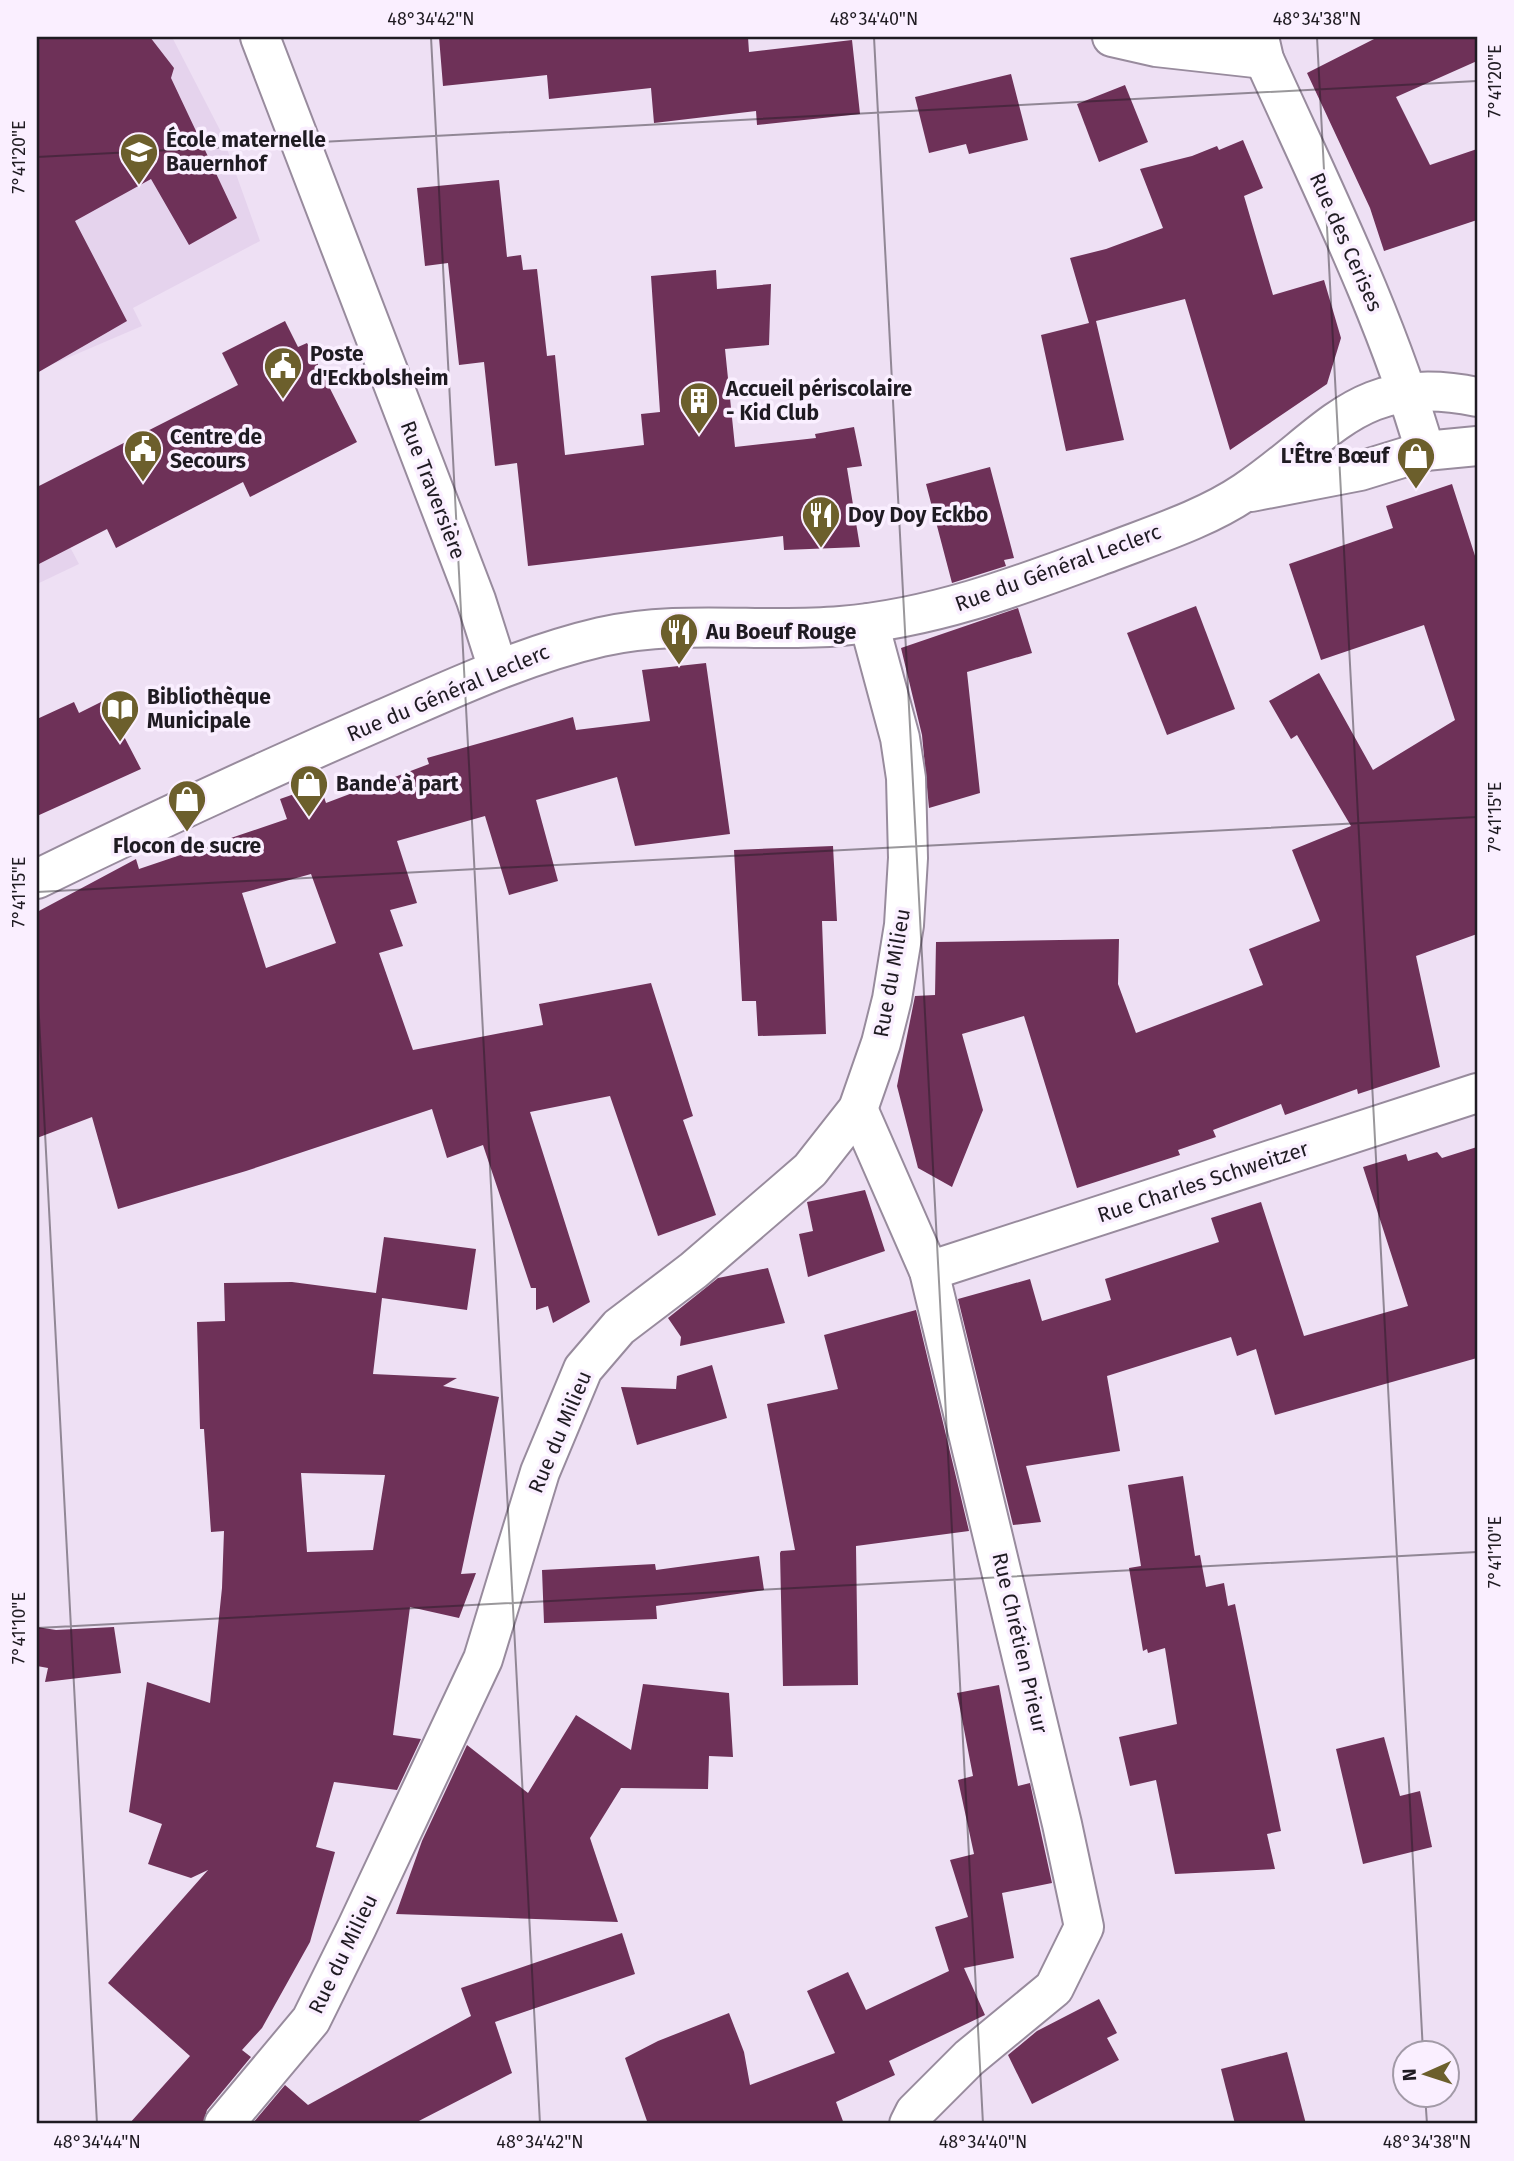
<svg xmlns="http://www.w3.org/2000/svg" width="1514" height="2161" font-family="'Fira Sans',sans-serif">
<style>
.built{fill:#e5d3ed}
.building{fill:#6e3158;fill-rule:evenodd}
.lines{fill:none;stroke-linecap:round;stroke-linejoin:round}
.minor-casing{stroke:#988b9d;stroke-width:42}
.major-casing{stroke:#988b9d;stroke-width:42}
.minor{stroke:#fff;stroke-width:38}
.major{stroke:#fff;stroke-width:38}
.ticks{fill:none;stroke:#1f1b22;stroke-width:2;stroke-opacity:0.45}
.labels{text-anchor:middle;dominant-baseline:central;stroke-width:7;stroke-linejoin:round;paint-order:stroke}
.poi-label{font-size:21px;font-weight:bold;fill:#1f1b22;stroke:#faefff;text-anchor:start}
.street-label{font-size:21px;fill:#1f1b22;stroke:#faefff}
.neatline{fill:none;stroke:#1f1b22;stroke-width:2.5}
.ticks-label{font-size:18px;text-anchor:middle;fill:#1f1b22}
</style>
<rect width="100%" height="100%" fill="#eee0f4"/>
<g class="built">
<polygon points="37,37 172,37 221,132 260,241 133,308 142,326 37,371"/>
<polygon points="37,485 79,564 37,584"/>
</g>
<g class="building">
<polygon points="37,37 150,37 174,68 171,78 237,218 189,245 151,179 75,221 127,321 37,373"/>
<polygon points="439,37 748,37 749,52 852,40 860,114 757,125 756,111 654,123 651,88 549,99 547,75 443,86"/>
<polygon points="1378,37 1477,37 1477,61 1396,97 1430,165 1477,149 1477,220 1384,251 1370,208 1307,73"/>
<polygon points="1011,74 1028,140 969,154 966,144 929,153 915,97"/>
<polygon points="1125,85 1148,142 1099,162 1077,104"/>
<polygon points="1243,140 1263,188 1244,196 1273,295 1324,280 1341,338 1327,384 1230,450 1185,299 1096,321 1124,440 1066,451 1041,335 1089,323 1070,258 1106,249 1163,228 1140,169 1192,156 1217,146 1219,150"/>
<polygon points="499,180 507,257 521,255 523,270 537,269 547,356 555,355 565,455 644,445 641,414 660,412 651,276 716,270 717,289 771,284 769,345 725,349 735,447 816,438 815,434 854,427 862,466 847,468 860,547 784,550 783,536 528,566 517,463 495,466 484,362 459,365 448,263 425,266 417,188"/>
<polygon points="285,321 298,347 307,343 357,442 250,497 243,482 116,548 107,529 37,565 37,487 238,385 222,353"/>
<polygon points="990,467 1014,558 1004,560 1006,566 952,583 926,484"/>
<polygon points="1452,484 1477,562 1477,934 1416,956 1440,1067 1358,1094 1357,1089 1285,1115 1281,1104 1213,1130 1216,1137 1178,1150 1180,1155 1077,1188 1024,1016 962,1034 983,1110 952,1187 918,1168 897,1086 915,996 935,995 936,942 1119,939 1118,984 1136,1033 1263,985 1249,949 1320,921 1292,850 1351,826 1297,735 1291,739 1269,701 1319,673 1373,770 1455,720 1424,625 1321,660 1289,564 1393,528 1386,506"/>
<polygon points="1196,606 1235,709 1167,735 1127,633"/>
<polygon points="1018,608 1032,653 967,672 980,793 929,808 922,735 901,648"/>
<path d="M706,663L730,834L635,846L617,777L536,800L558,881L509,895L485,816L397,841L417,903L390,910L403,946L379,953L413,1050L543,1025L539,1004L651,983L693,1116L683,1120L716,1215L658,1236L610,1096L530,1112L590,1302L553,1323L548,1306L536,1310V1288H531L483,1145L447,1158L432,1109L246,1171L118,1209L92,1117L37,1138V912L136,859L139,869L287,819L280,799L320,785L326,803L429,764L427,758L573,717L576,730L650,721L642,670ZM311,874L336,943L266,968L242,893Z"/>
<polygon points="105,700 141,769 37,816 37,719 74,702 79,713"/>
<polygon points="833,846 837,921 822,921 826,1034 758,1036 756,1001 742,1001 734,850"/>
<polygon points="1477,1147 1477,1358 1275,1415 1256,1349 1237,1356 1231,1337 1107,1376 1120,1451 1026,1466 1041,1522 1013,1525 958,1299 1030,1279 1042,1321 1111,1300 1105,1279 1219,1242 1211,1218 1261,1202 1304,1336 1408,1306 1363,1167 1406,1154 1408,1161 1437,1152 1442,1158"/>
<polygon points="865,1190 885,1251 808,1277 799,1234 813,1231 807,1202"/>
<path d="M384,1237L476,1249L467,1310L382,1298L373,1374L457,1378L443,1386L499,1397L461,1574L476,1573L459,1618L410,1607L393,1735L421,1739L397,1790L334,1782L316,1847L335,1852L310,1942L262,2028L242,2050L251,2057L207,2110L203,2124H129L190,2056L108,1983L208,1870L191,1878L148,1864L162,1824L129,1812L147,1682L210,1703L222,1588L224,1531L211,1532L204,1429H200L197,1322L225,1321L224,1283L292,1282L376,1293ZM301,1473L385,1475L373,1550L307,1552Z"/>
<polygon points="768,1268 785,1323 680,1346 681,1337 668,1318 718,1278"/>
<polygon points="916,1310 969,1531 856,1546 858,1685 783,1686 780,1553 781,1551 795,1550 767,1404 838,1389 824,1335"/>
<polygon points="712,1365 727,1418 637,1445 621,1387 676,1389 677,1376"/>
<polygon points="1183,1476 1195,1556 1200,1555 1206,1587 1224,1583 1228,1606 1235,1604 1281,1831 1267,1834 1275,1869 1175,1874 1156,1780 1130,1786 1119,1737 1177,1724 1165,1648 1148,1653 1147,1649 1143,1651 1129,1568 1141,1566 1128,1485"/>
<polygon points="759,1556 764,1590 656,1606 657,1619 544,1623 542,1570 655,1564 656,1570"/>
<polygon points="37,1627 56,1630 114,1627 121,1673 45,1682 48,1668 37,1666"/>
<polygon points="643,1684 729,1693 733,1757 709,1756 708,1789 621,1788 590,1838 618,1922 396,1914 422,1841 467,1745 528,1793 576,1715 631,1750"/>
<polygon points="999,1685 1018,1786 1030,1783 1052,1883 1002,1893 1014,1958 964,1968 985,2015 889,2061 895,2075 836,2102 844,2124 648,2124 625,2058 658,2041 729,2013 744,2052 750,2085 835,2053 807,1991 848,1972 866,2010 949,1971 935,1927 968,1917 950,1860 974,1854 958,1780 973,1776 957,1693"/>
<polygon points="1384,1737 1400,1796 1420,1791 1432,1847 1363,1864 1336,1749"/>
<polygon points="622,1933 635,1974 495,2022 512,2073 413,2124 252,2124 285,2085 308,2105 471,2016 461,1988"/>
<polygon points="1099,1999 1117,2033 1107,2038 1119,2060 1032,2104 1008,2055 1037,2031"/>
<polygon points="1287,2052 1306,2124 1235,2124 1221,2069"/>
</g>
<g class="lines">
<g class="minor-casing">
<g id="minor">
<polyline points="260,37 476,600 498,669"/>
<polyline points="1112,37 1156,47 1264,59"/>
<path d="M1259,37L1264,59C1322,188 1386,315 1425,451"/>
<polyline points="858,1109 929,1271 1062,1824 1084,1927 1054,1988 969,2058 915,2112 909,2124"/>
<polyline points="929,1271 1477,1093"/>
<polyline points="224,2124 311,2020 357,1927 483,1659 540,1472 583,1369 619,1327 694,1270 810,1170 858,1109 881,1043 892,999 904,925 908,858 906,778 900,738 869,623"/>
</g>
</g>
<g class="major-casing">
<g id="major">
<polyline points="1251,492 1360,471 1425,451 1477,446"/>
<path d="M37,879C151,823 266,770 383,719C454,688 524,655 601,637C680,619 761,633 841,626C936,618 1021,585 1110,552C1154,535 1205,519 1245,492C1331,434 1358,372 1477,397"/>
</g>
</g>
<use href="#minor" class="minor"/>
<use href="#major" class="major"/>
</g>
<path class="ticks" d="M431,37L540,2124M874,37L983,2124M1317,37L1423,2052M37,157L1477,81M37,892L1477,817M37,980L97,2124M37,1628L1477,1552M1425,2094L1427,2124"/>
<defs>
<g id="school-pin" transform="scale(2.0125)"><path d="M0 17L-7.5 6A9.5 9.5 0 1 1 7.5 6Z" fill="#6c5f2c" stroke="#faefff"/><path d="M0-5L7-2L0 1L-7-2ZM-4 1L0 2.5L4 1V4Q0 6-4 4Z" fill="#fff"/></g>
<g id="civic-pin" transform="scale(2.0125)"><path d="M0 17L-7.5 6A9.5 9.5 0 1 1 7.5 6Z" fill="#6c5f2c" stroke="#faefff"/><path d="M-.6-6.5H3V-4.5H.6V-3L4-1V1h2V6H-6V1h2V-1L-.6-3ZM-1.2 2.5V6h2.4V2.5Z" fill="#fff"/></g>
<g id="building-pin" transform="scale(2.0125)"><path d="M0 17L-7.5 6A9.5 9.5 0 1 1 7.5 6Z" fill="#6c5f2c" stroke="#faefff"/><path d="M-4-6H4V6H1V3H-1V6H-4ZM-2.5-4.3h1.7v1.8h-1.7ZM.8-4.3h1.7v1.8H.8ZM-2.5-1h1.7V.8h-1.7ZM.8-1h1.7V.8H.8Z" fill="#fff"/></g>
<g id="shop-pin" transform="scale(2.0125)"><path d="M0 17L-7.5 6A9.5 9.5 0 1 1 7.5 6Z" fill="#6c5f2c" stroke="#faefff"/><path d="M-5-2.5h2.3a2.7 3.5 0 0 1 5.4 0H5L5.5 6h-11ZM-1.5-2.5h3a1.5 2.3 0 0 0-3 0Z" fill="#fff"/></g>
<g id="restaurant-pin" transform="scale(2.0125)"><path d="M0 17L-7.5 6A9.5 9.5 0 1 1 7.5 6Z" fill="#6c5f2c" stroke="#faefff"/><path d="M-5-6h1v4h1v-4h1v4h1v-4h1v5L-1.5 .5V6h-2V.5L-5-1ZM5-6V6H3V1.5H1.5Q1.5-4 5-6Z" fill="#fff"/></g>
<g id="library-pin" transform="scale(2.0125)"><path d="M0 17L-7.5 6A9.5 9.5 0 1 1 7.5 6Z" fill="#6c5f2c" stroke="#faefff"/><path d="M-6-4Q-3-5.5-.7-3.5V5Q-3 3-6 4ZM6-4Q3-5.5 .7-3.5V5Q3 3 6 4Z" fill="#fff"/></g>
</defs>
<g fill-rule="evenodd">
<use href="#school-pin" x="139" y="152"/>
<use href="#civic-pin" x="283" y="366"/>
<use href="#building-pin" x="699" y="401"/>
<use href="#civic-pin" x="143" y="449"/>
<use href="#shop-pin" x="1416" y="456"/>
<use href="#restaurant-pin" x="821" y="515"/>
<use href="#restaurant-pin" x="679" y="632"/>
<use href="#library-pin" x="120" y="709"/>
<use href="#shop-pin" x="309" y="784"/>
<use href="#shop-pin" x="187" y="799"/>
</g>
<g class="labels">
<g class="poi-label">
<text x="166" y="140">École maternelle<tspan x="166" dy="24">Bauernhof</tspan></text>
<text x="310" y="354">Poste<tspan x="310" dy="24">d'Eckbolsheim</tspan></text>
<text x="726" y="389">Accueil périscolaire<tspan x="726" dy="24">- Kid Club</tspan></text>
<text x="170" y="437">Centre de<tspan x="170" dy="24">Secours</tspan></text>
<text x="1389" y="456" text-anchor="end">L'Être Bœuf</text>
<text x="848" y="515">Doy Doy Eckbo</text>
<text x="706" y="632">Au Boeuf Rouge</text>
<text x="147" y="697">Bibliothèque<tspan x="147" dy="24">Municipale</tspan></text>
<text x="336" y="784">Bande à part</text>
<text x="187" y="846" text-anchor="middle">Flocon de sucre</text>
</g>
<g class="street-label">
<text transform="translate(1346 242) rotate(66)">Rue des Cerises</text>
<text transform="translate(433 490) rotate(69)">Rue Traversière</text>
<text transform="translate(1058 568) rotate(-20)">Rue du Général Leclerc</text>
<text transform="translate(448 693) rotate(-23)">Rue du Général Leclerc</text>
<text transform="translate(892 973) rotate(-80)">Rue du Milieu</text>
<text transform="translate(1203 1182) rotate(-18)">Rue Charles Schweitzer</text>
<text transform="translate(560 1432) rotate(-67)">Rue du Milieu</text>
<text transform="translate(1020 1643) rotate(77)">Rue Chrétien Prieur</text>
<text transform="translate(343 1954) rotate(-64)">Rue du Milieu</text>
</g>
</g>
<rect width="1514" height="2161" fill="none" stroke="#faefff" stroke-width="77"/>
<g transform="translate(1426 2074) rotate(267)"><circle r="33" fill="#faefff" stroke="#a29aa7" stroke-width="2"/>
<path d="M0-5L12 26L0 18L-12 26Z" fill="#6c5f2c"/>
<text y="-10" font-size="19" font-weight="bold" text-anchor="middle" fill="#1f1b22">N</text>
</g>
<rect x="38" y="38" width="1438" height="2084" class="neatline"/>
<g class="ticks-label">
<text x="431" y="25">48°34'42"N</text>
<text x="874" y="25">48°34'40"N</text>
<text x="1317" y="25">48°34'38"N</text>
<text transform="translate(1495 81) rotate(-90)" y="6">7°41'20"E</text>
<text transform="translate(19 157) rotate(-90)" y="6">7°41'20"E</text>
<text transform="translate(1495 817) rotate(-90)" y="6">7°41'15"E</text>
<text transform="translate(19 892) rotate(-90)" y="6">7°41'15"E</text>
<text transform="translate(1495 1552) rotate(-90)" y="6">7°41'10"E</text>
<text transform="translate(19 1628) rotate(-90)" y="6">7°41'10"E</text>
<text x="97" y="2148">48°34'44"N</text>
<text x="540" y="2148">48°34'42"N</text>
<text x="983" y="2148">48°34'40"N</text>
<text x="1427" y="2148">48°34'38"N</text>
</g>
</svg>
